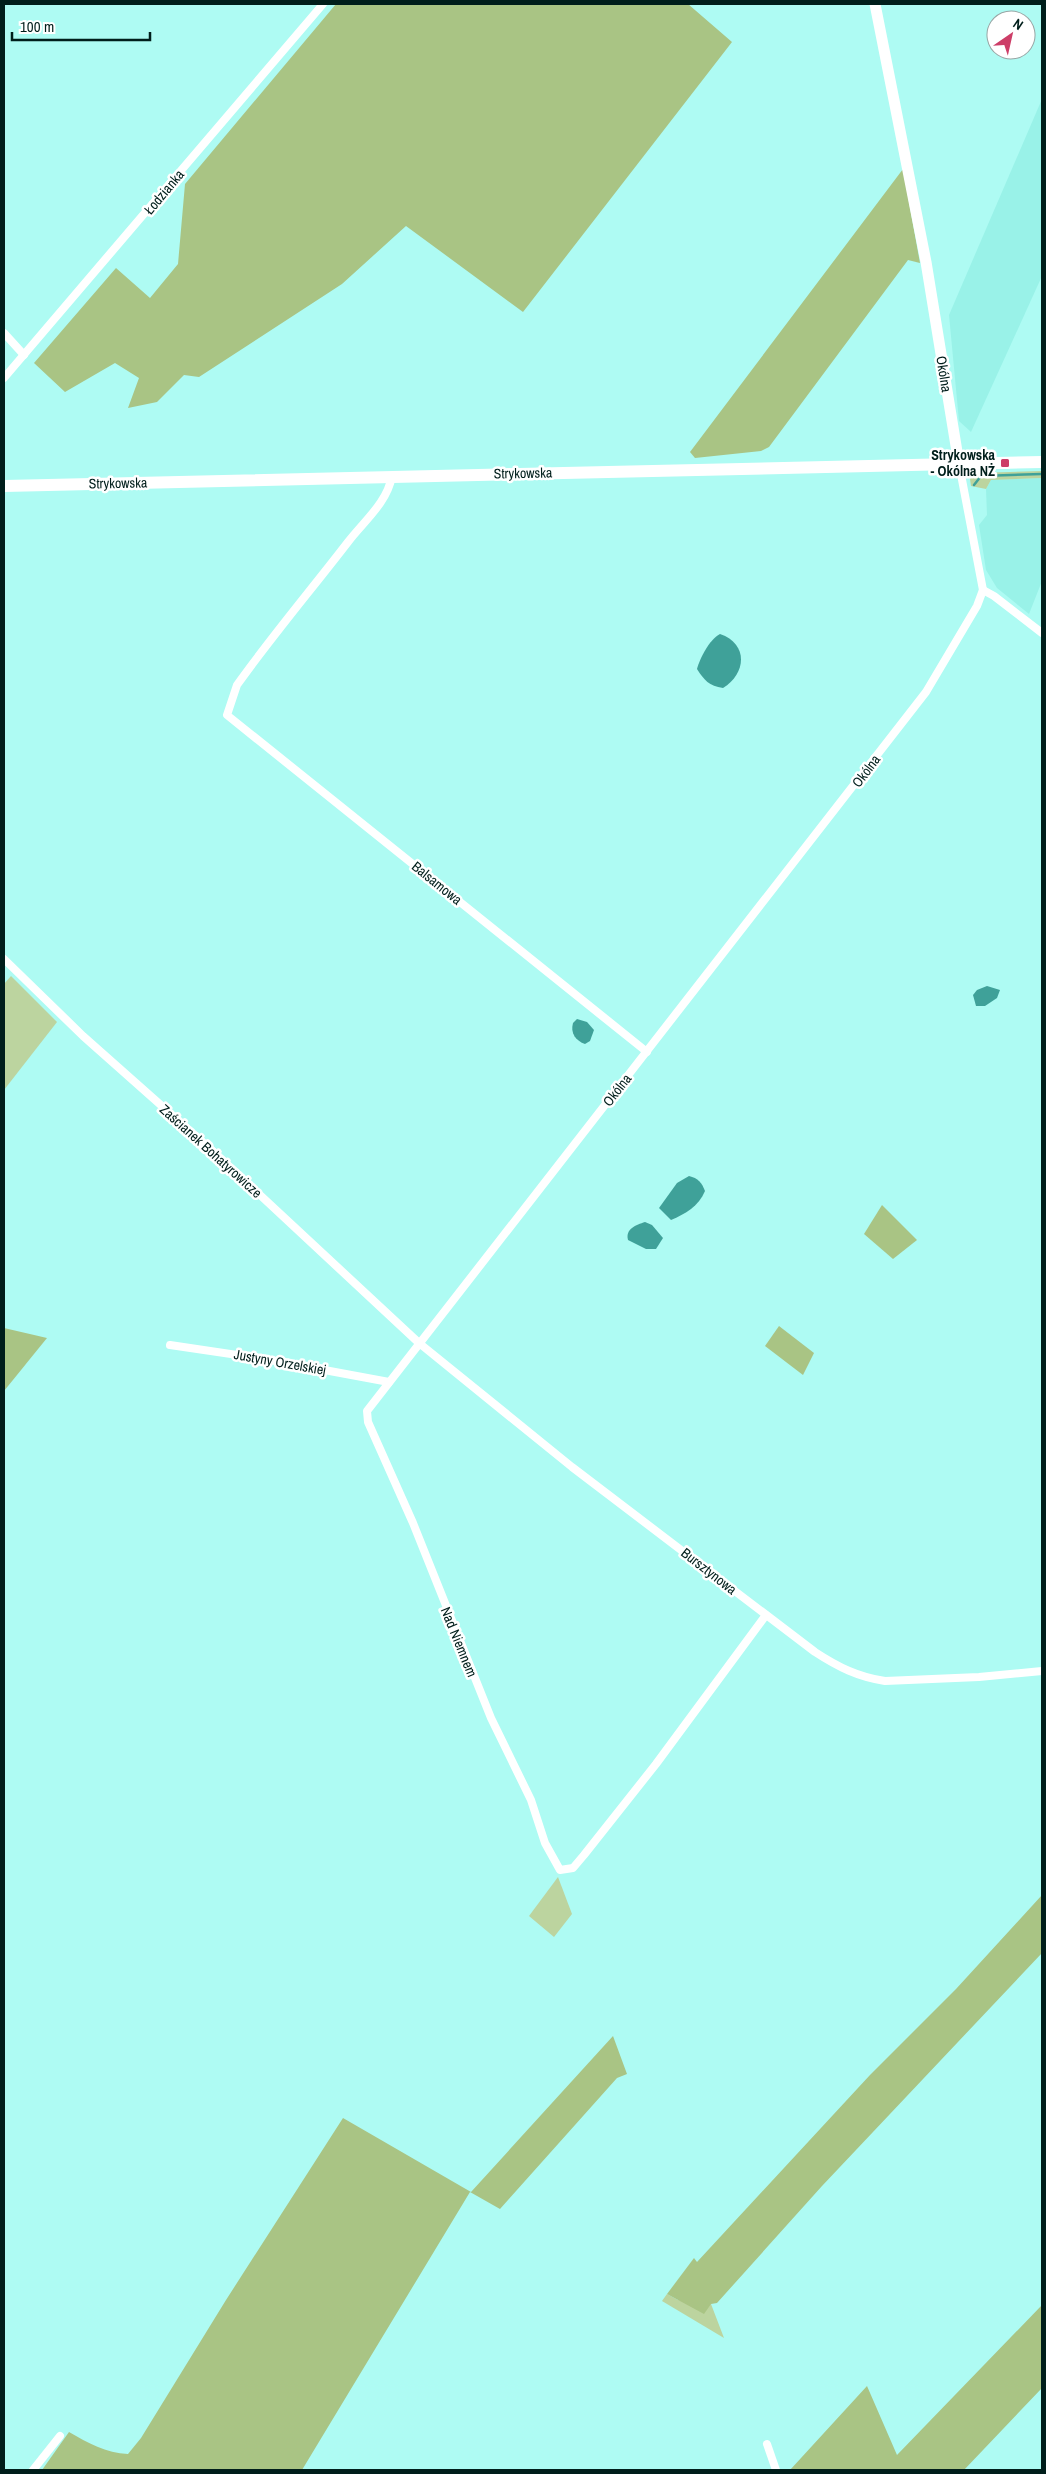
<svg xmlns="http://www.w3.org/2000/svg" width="1046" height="2474" font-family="'Archivo Narrow',sans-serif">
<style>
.built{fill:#99f2e8}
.green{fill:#bcd49f}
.forest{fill:#a9c484}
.water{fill:#3fa199}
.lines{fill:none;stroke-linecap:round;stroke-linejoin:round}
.stream{stroke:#3fa199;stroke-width:2.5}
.street{stroke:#fff;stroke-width:8}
.secondary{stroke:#fff;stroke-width:11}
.primary{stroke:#fff;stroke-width:12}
.poi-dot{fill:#cd3e68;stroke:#fff;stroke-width:2}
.labels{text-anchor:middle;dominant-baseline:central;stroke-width:5;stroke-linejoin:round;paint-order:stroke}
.street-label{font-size:14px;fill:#001e1b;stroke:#fff}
.poi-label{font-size:14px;font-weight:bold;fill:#001e1b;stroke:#fff;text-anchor:end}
</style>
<rect width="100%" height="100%" fill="#aefbf3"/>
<g class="built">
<polygon points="1042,99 1042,276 971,432 959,421 949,315"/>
<polygon points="1042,478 1042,581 1029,614 997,588 986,570 979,525 987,515 986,489 991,480"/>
</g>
<g class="green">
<polygon points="1042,471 1042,478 991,480 986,489 971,486 970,479 976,473"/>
<polygon points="11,976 57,1022 4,1090 4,984"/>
<polygon points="558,1877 572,1914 554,1937 529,1916"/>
<polygon points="667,2294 678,2300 711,2304 724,2338 662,2301"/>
</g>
<g class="forest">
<polygon points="336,4 688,4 732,42 523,312 406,226 342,284 199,377 184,375 157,402 128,408 139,378 115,363 65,392 34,363 116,268 150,298 178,264 185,184"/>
<polygon points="903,169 920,263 908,260 769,447 761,451 695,458 690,452"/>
<polygon points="882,1205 917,1240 893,1259 864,1234"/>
<polygon points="779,1326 814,1353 803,1375 765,1346"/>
<polygon points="4,1328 47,1338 4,1391"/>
<polygon points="1042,1895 1042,1953 822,2186 717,2303 711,2304 704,2314 667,2294 694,2258 697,2262 870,2075 956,1989"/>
<path d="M613,2036L627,2074L617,2078L500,2209L470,2192L302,2470H42L69,2432C88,2443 106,2453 128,2454L141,2438L226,2300L343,2118L471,2192Z"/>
<polygon points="1042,2305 1042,2388 964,2470 790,2470 867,2386 897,2455"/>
</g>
<g class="water">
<path d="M720,634C749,644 746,674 723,688C709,686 704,680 697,669C700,658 709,640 720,634Z"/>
<polygon points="987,986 1000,990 997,998 985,1006 976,1006 973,995 977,990"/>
<path d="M577,1019L587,1022L594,1030L590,1041L585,1044C576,1041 570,1033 573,1023Z"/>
<path d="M689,1176C698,1178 702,1183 705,1191C699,1206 685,1214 671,1220L659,1208L677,1183Z"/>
<path d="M645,1222L652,1225L663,1238L656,1249H646L628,1240C625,1229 636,1225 645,1222Z"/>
</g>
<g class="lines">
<polyline class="stream" points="974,485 981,476 1042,474"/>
<g class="street">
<polyline points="4,333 24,355"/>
<polyline points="4,378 323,4"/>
<path d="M392,476C387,503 364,521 348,542C311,590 272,636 237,685L227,715L647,1052"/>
<polyline points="983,590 994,596 1042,633"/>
<path d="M4,959L83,1036L216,1154L419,1343L572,1467L815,1652C838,1667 858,1677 885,1681L979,1677L1042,1671"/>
<polyline points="170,1345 265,1359 389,1382"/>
<polyline points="766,1615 656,1764 584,1855 573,1868 560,1870 545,1843 531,1800 491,1718 413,1523 368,1422 367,1411 926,692 977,606 983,590 959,464"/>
<polyline points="767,2444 776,2470"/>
<polyline points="33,2470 60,2436"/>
</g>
<polyline class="secondary" points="875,4 926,262 959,464"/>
<polyline class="primary" points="4,486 1042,462"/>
</g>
<rect class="poi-dot" x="1000" y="458" width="10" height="10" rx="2.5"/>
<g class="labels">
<g class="street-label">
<text transform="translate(164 192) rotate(-50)">Łodzianka</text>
<text transform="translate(944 374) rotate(81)">Okólna</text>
<text transform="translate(523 473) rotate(-1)">Strykowska</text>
<text transform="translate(118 483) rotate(-1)">Strykowska</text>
<text transform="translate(866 771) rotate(-53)">Okólna</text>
<text transform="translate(437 883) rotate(39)">Balsamowa</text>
<text transform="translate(617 1090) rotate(-52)">Okólna</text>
<text transform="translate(211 1151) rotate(42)">Zaścianek Bohatyrowicze</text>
<text transform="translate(280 1362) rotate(10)">Justyny Orzelskiej</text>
<text transform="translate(709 1571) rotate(38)">Bursztynowa</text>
<text transform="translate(459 1642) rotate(68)">Nad Niemnem</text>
</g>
<g class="poi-label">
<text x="995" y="455">Strykowska<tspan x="995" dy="16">- Okólna NŻ</tspan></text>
</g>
</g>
<rect width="1046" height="2474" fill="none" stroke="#001e1b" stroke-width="10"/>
<g transform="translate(1011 35) rotate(34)"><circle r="24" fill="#ffffff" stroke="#99a5a4"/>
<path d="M0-4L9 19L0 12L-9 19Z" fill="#cd3e68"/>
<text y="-8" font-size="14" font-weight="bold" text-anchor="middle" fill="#001e1b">N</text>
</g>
<path d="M12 32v8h138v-8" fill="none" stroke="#001e1b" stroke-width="2.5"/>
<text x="20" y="32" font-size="15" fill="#001e1b" stroke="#ffffff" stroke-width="4" paint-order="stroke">100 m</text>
</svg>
